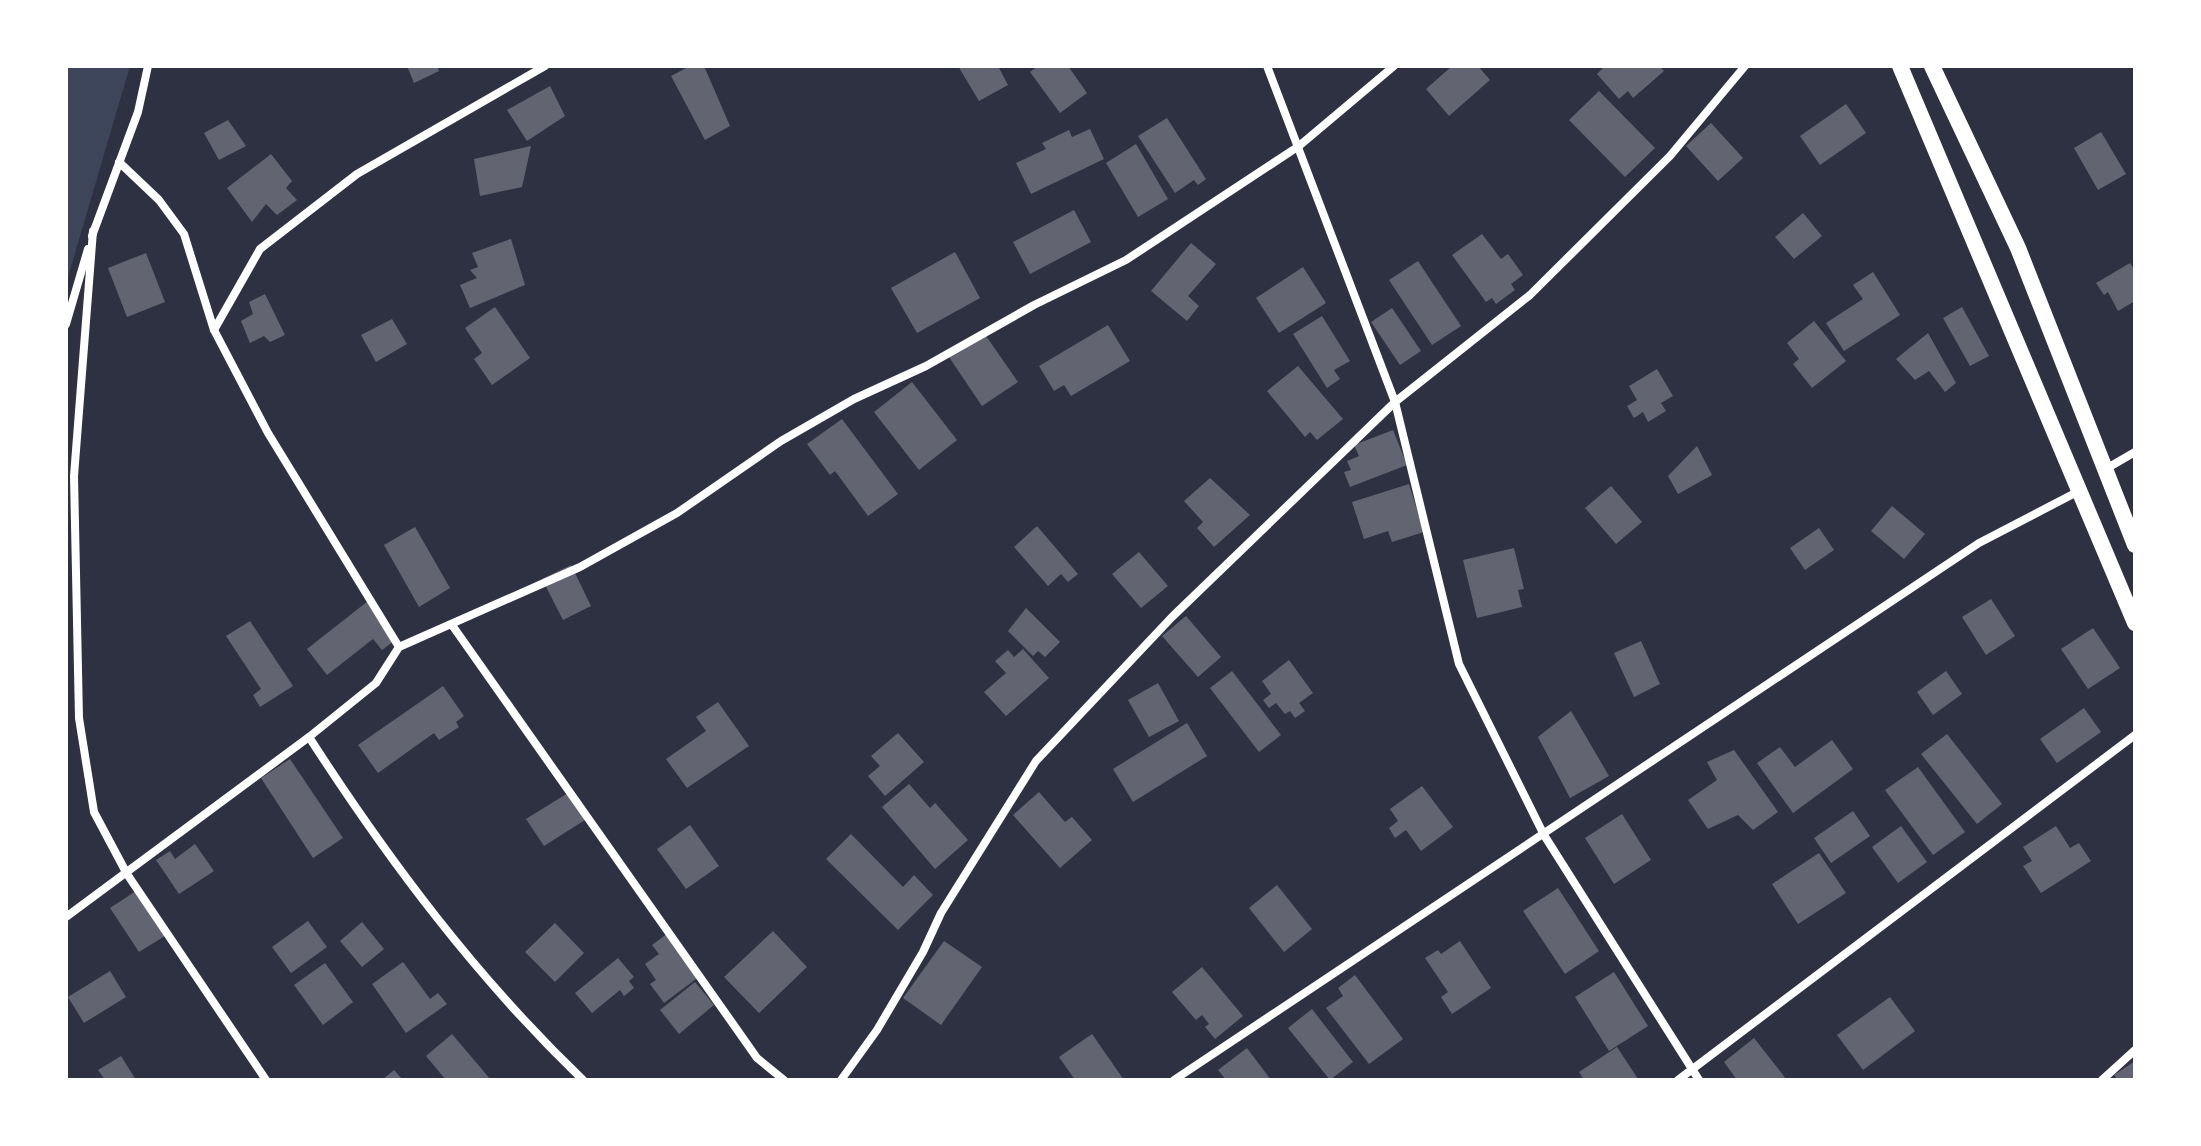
<svg xmlns="http://www.w3.org/2000/svg" width="2201" height="1146" font-family="'Archivo Narrow',sans-serif">
<style>
.green{fill:#3c4559}
.building{fill:#626471}
.lines{fill:none;stroke-linecap:round;stroke-linejoin:round}
.minor{stroke:#fff;stroke-width:8}
.trunk{stroke:#fff;stroke-width:16}
</style>
<rect width="100%" height="100%" fill="#2d3142"/>
<polygon class="green" points="66,66 130,66 66,284"/>
<g class="building">
<polygon points="407,66 437,66 439,71 414,83"/>
<polygon points="690,66 704,66 730,126 705,140 671,76"/>
<polygon points="958,66 998,66 1008,85 979,101"/>
<polygon points="1038,66 1068,66 1087,93 1060,113 1030,72"/>
<polygon points="1452,66 1478,66 1490,80 1449,116 1426,89"/>
<polygon points="1605,66 1659,66 1664,71 1633,98 1628,91 1619,99 1597,74"/>
<polygon points="550,86 565,116 527,141 507,110"/>
<polygon points="1599,91 1655,148 1625,177 1569,120"/>
<polygon points="1846,104 1866,133 1820,165 1800,136"/>
<polygon points="1167,118 1206,179 1198,185 1194,180 1175,193 1138,136"/>
<polygon points="228,120 246,146 219,160 204,133"/>
<polygon points="1711,123 1743,158 1718,181 1686,146"/>
<polygon points="1090,129 1104,159 1031,194 1016,163 1046,149 1042,143 1069,130 1072,137"/>
<polygon points="2101,132 2126,174 2098,190 2074,148"/>
<polygon points="1136,144 1168,199 1138,217 1106,163"/>
<polygon points="531,146 522,187 480,196 474,159"/>
<polygon points="271,154 292,181 286,188 297,200 277,215 266,204 252,222 227,188"/>
<polygon points="1074,210 1091,242 1030,274 1013,242"/>
<polygon points="1803,213 1822,236 1794,259 1775,237"/>
<polygon points="1482,234 1501,259 1508,254 1523,275 1511,284 1515,290 1496,304 1492,298 1486,302 1452,255"/>
<polygon points="511,239 525,285 470,308 460,285 477,278 470,270 478,267 472,253"/>
<polygon points="1191,243 1216,264 1188,296 1199,306 1187,321 1151,291"/>
<polygon points="955,252 980,298 917,333 891,288"/>
<polygon points="146,253 165,302 127,317 108,268"/>
<polygon points="1418,261 1461,326 1432,345 1389,280"/>
<polygon points="2130,263 2135,271 2135,301 2118,311 2108,292 2104,295 2096,283"/>
<polygon points="1303,267 1326,303 1279,333 1256,298"/>
<polygon points="1873,272 1900,315 1844,351 1826,323 1863,299 1853,285"/>
<polygon points="265,294 285,335 270,342 264,336 250,343 241,321 253,314 249,302"/>
<polygon points="495,307 530,358 492,385 474,359 482,353 465,328"/>
<polygon points="1962,307 1989,356 1970,366 1943,318"/>
<polygon points="1392,308 1421,351 1400,365 1371,322"/>
<polygon points="1322,316 1350,361 1334,370 1340,379 1327,388 1293,334"/>
<polygon points="392,319 407,344 376,362 361,335"/>
<polygon points="1814,321 1846,361 1812,388 1793,364 1799,359 1787,343"/>
<polygon points="1108,325 1130,361 1071,396 1064,385 1054,391 1039,366"/>
<polygon points="984,333 1018,382 982,406 949,357"/>
<polygon points="1928,333 1956,383 1945,392 1929,371 1915,380 1896,359"/>
<polygon points="1298,366 1343,419 1317,440 1310,432 1305,437 1267,391"/>
<polygon points="1657,369 1673,396 1661,403 1666,411 1648,422 1643,412 1634,418 1627,406 1637,400 1629,386"/>
<polygon points="912,382 957,440 919,470 874,412"/>
<polygon points="842,419 898,494 868,516 835,471 830,475 807,444"/>
<polygon points="1393,430 1407,465 1350,487 1344,472 1351,470 1347,461 1359,456 1354,445"/>
<polygon points="1697,446 1712,475 1678,494 1668,476"/>
<polygon points="1210,478 1250,515 1214,547 1197,528 1203,522 1184,501"/>
<polygon points="1409,484 1424,532 1392,542 1388,531 1364,539 1352,502"/>
<polygon points="1611,486 1642,522 1616,544 1585,508"/>
<polygon points="1892,506 1925,534 1904,559 1871,531"/>
<polygon points="1037,526 1078,574 1068,582 1061,574 1048,586 1014,547"/>
<polygon points="415,527 450,588 419,607 384,545"/>
<polygon points="1819,528 1834,550 1805,570 1790,548"/>
<polygon points="1514,548 1524,589 1518,590 1522,607 1477,618 1463,560"/>
<polygon points="1139,552 1168,586 1141,608 1112,574"/>
<polygon points="571,565 591,606 563,620 542,579"/>
<polygon points="1991,599 2015,636 1986,655 1962,617"/>
<polygon points="368,601 398,638 382,650 373,639 327,675 307,649"/>
<polygon points="1026,608 1060,642 1045,657 1038,651 1033,656 1008,631"/>
<polygon points="1186,616 1221,657 1198,677 1162,636"/>
<polygon points="250,621 293,686 260,707 253,695 261,689 226,636"/>
<polygon points="2093,628 2120,668 2088,689 2061,649"/>
<polygon points="1641,641 1660,684 1634,697 1614,653"/>
<polygon points="1023,649 1049,678 1006,716 984,692 1006,673 995,661 1008,650 1014,657"/>
<polygon points="1289,660 1313,693 1299,703 1305,711 1295,718 1290,711 1285,714 1276,703 1269,708 1263,700 1271,694 1262,681"/>
<polygon points="1232,671 1281,735 1259,752 1210,688"/>
<polygon points="1946,671 1962,694 1933,715 1917,692"/>
<polygon points="1158,683 1179,721 1149,737 1128,700"/>
<polygon points="443,686 464,716 456,722 459,727 439,740 434,733 378,773 358,745"/>
<polygon points="718,702 749,746 687,788 666,759 706,731 696,717"/>
<polygon points="2084,708 2101,732 2057,763 2040,739"/>
<polygon points="1571,711 1609,776 1570,798 1538,737"/>
<polygon points="1187,723 1207,756 1133,802 1113,769"/>
<polygon points="898,733 924,762 885,796 868,776 880,766 871,756"/>
<polygon points="1947,734 2002,804 1977,824 1921,754"/>
<polygon points="1832,740 1853,769 1793,813 1757,763 1780,747 1795,767"/>
<polygon points="1734,750 1778,812 1753,830 1738,815 1708,829 1688,800 1717,780 1707,762"/>
<polygon points="290,759 343,838 313,858 261,778"/>
<polygon points="1918,767 1965,832 1933,855 1885,790"/>
<polygon points="909,784 930,808 935,803 968,840 935,869 882,807"/>
<polygon points="1422,786 1453,827 1421,851 1406,830 1395,838 1389,828 1398,821 1390,809"/>
<polygon points="1039,792 1065,822 1072,817 1092,840 1060,868 1013,815"/>
<polygon points="568,793 585,820 544,846 526,819"/>
<polygon points="1853,811 1870,836 1831,863 1814,838"/>
<polygon points="1622,814 1651,860 1614,884 1585,838"/>
<polygon points="690,825 719,866 686,889 657,849"/>
<polygon points="1901,826 1927,862 1898,883 1872,847"/>
<polygon points="2056,826 2070,848 2079,843 2091,861 2041,893 2023,866 2032,861 2023,847"/>
<polygon points="851,834 903,887 914,875 933,895 898,930 826,859"/>
<polygon points="195,844 214,871 179,894 156,860 170,851 175,859"/>
<polygon points="1819,853 1846,893 1798,924 1772,884"/>
<polygon points="1277,885 1312,929 1284,952 1249,908"/>
<polygon points="1558,888 1599,951 1565,974 1523,911"/>
<polygon points="139,889 168,934 139,952 110,908"/>
<polygon points="308,921 327,947 291,973 272,947"/>
<polygon points="362,922 384,949 362,967 340,941"/>
<polygon points="555,923 584,953 555,982 525,952"/>
<polygon points="773,931 807,967 759,1013 724,977"/>
<polygon points="668,933 700,976 664,1003 650,984 656,980 645,964 659,954 652,945"/>
<polygon points="944,941 982,967 941,1025 903,998"/>
<polygon points="1460,941 1491,988 1452,1014 1441,997 1448,992 1425,958 1438,950 1441,954"/>
<polygon points="618,958 634,977 629,981 634,988 624,996 620,990 592,1013 575,993"/>
<polygon points="403,962 430,999 438,993 447,1004 406,1033 372,984"/>
<polygon points="325,963 353,1002 323,1025 294,985"/>
<polygon points="1202,967 1243,1016 1215,1039 1205,1027 1209,1024 1202,1015 1196,1020 1172,992"/>
<polygon points="110,971 126,997 84,1023 68,997"/>
<polygon points="1614,972 1648,1026 1609,1051 1575,997"/>
<polygon points="1355,975 1403,1039 1369,1064 1326,1008 1343,996 1338,988"/>
<polygon points="695,982 714,1005 679,1034 660,1010"/>
<polygon points="1890,997 1915,1031 1863,1070 1837,1035"/>
<polygon points="1312,1009 1353,1062 1330,1080 1288,1028"/>
<polygon points="452,1034 491,1080 446,1080 426,1056"/>
<polygon points="1092,1034 1124,1080 1075,1080 1059,1057"/>
<polygon points="1754,1038 1787,1080 1737,1080 1724,1062"/>
<polygon points="1617,1047 1638,1079 1584,1080 1579,1072"/>
<polygon points="1247,1048 1271,1080 1226,1080 1218,1070"/>
<polygon points="121,1056 136,1080 105,1080 98,1070"/>
<polygon points="2135,1061 2135,1080 2118,1080 2114,1075"/>
<polygon points="394,1070 403,1080 382,1080"/>
</g>
<g class="lines">
<g class="minor">
<polyline points="1267,66 1395,402 1459,664 1544,835 1699,1080"/>
<polyline points="119,162 159,200 184,234 214,330 268,433 399,647"/>
<polyline points="93,231 74,476 79,718 94,812 127,874 266,1080"/>
<polyline points="92,236 138,112 148,66"/>
<polyline points="66,324 88,249"/>
<polyline points="214,330 260,249 357,174 545,66"/>
<polyline points="2104,470 2135,452"/>
<polyline points="452,625 757,1058 784,1080"/>
<path d="M309,737C389,861 476,977 583,1080"/>
<polyline points="66,917 309,737 376,683 399,647 580,567 677,513 781,441 854,399 926,366 1034,305 1126,260 1299,146 1394,66"/>
<polyline points="841,1080 877,1030 923,952 941,913 1036,761 1172,617 1395,402 1530,295 1670,156 1745,66"/>
<polyline points="1174,1080 1979,543 2081,490"/>
<polyline points="1678,1080 2135,735"/>
<polyline points="2102,1080 2135,1050"/>
</g>
<g class="trunk">
<polyline points="1900,66 2135,623"/>
<polyline points="1932,66 2018,248 2135,545"/>
</g>
</g>
<rect width="2201" height="1146" fill="none" stroke="#ffffff" stroke-width="136"/>
</svg>
